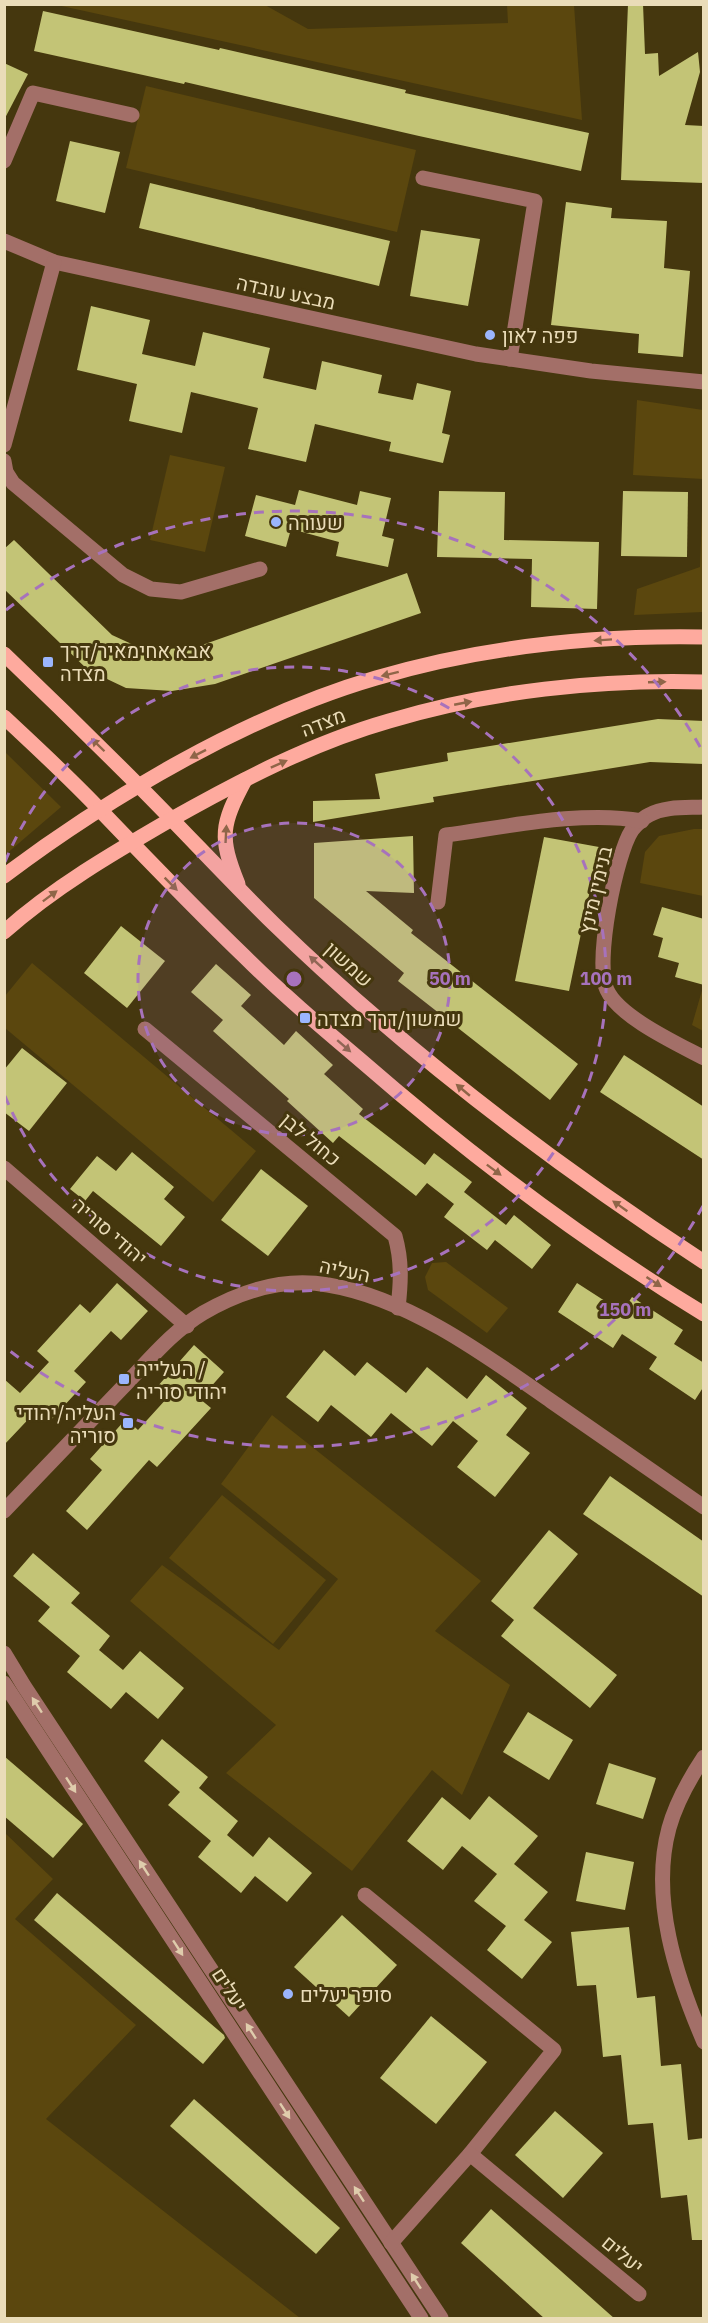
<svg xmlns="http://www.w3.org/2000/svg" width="708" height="2323" font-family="'IBM Plex Sans',Heebo,sans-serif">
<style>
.green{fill:#5b470e}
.building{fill:#c3c476}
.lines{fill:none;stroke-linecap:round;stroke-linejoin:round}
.minor{stroke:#a36f68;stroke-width:15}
.major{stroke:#feaa9e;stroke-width:15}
.oneway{fill:#8f6548}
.oneway2{fill:#dfccac}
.ring{fill:none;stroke:#a772bc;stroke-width:3;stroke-dasharray:10 8}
.poi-dot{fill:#9bb5fd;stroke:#45370e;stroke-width:2}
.labels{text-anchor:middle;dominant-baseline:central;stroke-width:6;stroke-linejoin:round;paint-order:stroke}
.street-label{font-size:20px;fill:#eadcb8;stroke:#45370e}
.poi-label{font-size:20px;fill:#eadcb8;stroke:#45370e;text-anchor:start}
.centre{fill:#a772bc;stroke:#45370e;stroke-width:3}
.ring-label{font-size:18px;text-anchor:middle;font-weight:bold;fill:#a772bc;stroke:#45370e;stroke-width:6;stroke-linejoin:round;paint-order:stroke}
</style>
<rect width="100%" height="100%" fill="#45370e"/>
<g class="green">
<polygon points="57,5 265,5 308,29 508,23 507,5 574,5 582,120"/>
<polygon points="146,86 416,150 397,232 126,168"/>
<polygon points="637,400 703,410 703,612 634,615 637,589 700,567 703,479 633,475"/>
<polygon points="170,455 225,467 205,552 150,540"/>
<polygon points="5,752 61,807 5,855 4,855"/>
<polygon points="694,829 703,829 703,896 640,883 645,852 659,836"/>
<polygon points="32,963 256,1151 213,1202 5,1028 5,996"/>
<polygon points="703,987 703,1031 692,1025"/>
<polygon points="446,1262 508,1308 487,1333 428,1290 425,1277 432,1263"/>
<polygon points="272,1415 481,1581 435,1631 510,1685 462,1795 432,1770 352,1871 226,1773 276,1725 130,1601 162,1565 279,1650 338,1579 221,1484"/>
<polygon points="222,1495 326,1580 273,1644 169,1558"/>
<polygon points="5,1833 53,1879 15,1919 136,2025 46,2119 300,2318 5,2318"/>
</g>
<g class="building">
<polygon points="628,4 643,4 645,54 658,53 659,76 698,52 700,72 685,125 704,126 704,183 621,180"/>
<polygon points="43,11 219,50 220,48 406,90 405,93 589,133 581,171 419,136 185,82 184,84 34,51"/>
<polygon points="4,63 28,74 4,120"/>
<polygon points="70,141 120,152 105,213 56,201"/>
<polygon points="150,183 390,241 379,286 139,228"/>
<polygon points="566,202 612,208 611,218 667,221 664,268 690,271 683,357 638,353 639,334 551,325"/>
<polygon points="421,230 480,239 468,306 410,296"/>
<polygon points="91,306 150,320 142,354 195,366 203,332 270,348 263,378 316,390 322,361 382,375 378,393 413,400 417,383 451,391 442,433 450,435 443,463 389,451 391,442 315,424 306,462 248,449 258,408 191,392 182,433 129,421 137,384 77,370"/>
<polygon points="299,490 357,505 360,491 391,498 382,536 394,539 388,567 336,556 339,542 291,529 286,547 245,536 256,495 295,505"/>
<polygon points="439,491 505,492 504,540 599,542 597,609 531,607 532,559 437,557"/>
<polygon points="623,491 688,492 687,557 621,556"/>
<polygon points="14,540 112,635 136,646 170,649 205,644 407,573 421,613 215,684 172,691 126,688 88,670 4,589 4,549"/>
<polygon points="658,719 704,721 704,764 650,762 433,797 434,802 313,822 313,801 380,799 375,774 448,761 447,753"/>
<polygon points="413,836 414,893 366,891 413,930 411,933 578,1064 550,1100 398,981 404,973 314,898 314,843"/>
<polygon points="544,837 599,847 569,991 515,981"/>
<polygon points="662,907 704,919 704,985 675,977 679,963 658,957 663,938 653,935"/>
<polygon points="121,926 165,961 127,1008 84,973"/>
<polygon points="216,964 251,995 241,1006 284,1045 296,1031 333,1065 324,1074 363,1109 359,1114 425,1165 434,1153 472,1182 464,1192 506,1225 514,1215 551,1245 532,1269 495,1240 487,1250 444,1217 454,1204 427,1183 416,1196 339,1136 333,1143 287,1101 289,1099 213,1031 223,1020 191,992"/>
<polygon points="22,1048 67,1083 29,1131 4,1112 4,1070"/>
<polygon points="624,1055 704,1107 704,1160 600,1092"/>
<polygon points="132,1152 174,1187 164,1199 185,1217 161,1246 93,1191 85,1201 70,1189 97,1156 116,1171"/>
<polygon points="261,1169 308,1206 268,1256 221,1220"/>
<polygon points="117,1283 148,1311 121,1340 111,1331 74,1371 86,1382 50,1421 38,1409 4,1445 4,1379 20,1393 49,1362 37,1351 80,1304 90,1313"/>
<polygon points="577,1283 622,1312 632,1297 683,1330 674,1344 704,1363 704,1386 695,1400 649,1369 657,1357 622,1334 613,1348 558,1312"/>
<polygon points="194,1345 224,1372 200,1399 211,1408 157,1467 149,1460 87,1530 66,1511 102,1470 90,1459 126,1419 138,1430 168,1397 157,1387"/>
<polygon points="324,1350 355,1376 367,1362 406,1393 427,1367 467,1399 486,1375 527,1408 506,1435 530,1453 495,1497 457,1467 478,1441 453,1421 432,1446 391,1413 371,1437 331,1405 318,1422 286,1397"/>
<polygon points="610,1476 704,1542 704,1597 583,1514"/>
<polygon points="549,1530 578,1554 533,1608 617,1675 590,1708 501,1636 514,1620 491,1601"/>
<polygon points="33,1553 80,1593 71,1603 110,1636 99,1650 123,1670 140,1651 184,1688 158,1719 126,1692 111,1709 67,1672 80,1656 38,1621 50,1607 13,1576"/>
<polygon points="528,1712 573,1740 549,1780 503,1752"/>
<polygon points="162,1739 208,1777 199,1788 238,1821 227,1835 253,1857 269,1837 312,1873 287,1902 255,1876 241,1893 198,1857 211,1841 168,1805 180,1792 144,1761"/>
<polygon points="4,1756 83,1824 53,1858 4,1816"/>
<polygon points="609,1763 656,1778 643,1819 596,1804"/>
<polygon points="489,1796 538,1836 514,1864 548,1892 524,1920 552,1942 522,1979 487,1950 506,1926 474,1901 497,1874 462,1846 443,1870 407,1841 442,1797 470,1820"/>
<polygon points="586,1852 634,1862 625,1910 576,1901"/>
<polygon points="57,1893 224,2035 225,2038 203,2064 34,1920"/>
<polygon points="342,1915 397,1965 349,2017 294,1967"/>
<polygon points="629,1927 637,1998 655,1996 661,2066 681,2064 688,2140 704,2138 704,2240 692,2240 687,2195 661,2198 653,2123 628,2125 621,2055 603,2057 596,1985 577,1986 571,1932"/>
<polygon points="431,2016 487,2062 436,2124 380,2078"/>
<polygon points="194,2099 340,2228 316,2254 170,2126"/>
<polygon points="555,2111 603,2153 563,2198 515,2155"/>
<polygon points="491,2209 615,2319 545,2319 461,2243"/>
</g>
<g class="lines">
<g class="minor">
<polyline points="4,161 33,93 132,115"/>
<polyline points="423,178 535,201 510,359"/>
<polyline points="4,241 54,262 476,354 591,371 704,382"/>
<polyline points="4,445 54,262"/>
<polyline points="4,461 6,472 13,483 123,575 151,589 181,592 260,569"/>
<path d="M704,807C687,808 665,806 649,815C644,817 636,825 632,830C616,854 594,963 607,990C619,1017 678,1044 704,1058"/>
<path d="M438,902L446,835C506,827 582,810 642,821"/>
<path d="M145,1029L395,1236C402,1261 401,1282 398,1308"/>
<polyline points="4,1168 187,1326"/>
<path d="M4,1511C43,1470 82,1430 120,1390C146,1364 171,1332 203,1313C241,1291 284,1277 328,1285C408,1298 487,1356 551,1401C602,1436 653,1472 704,1507"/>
<polyline points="4,1653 24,1686 441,2318"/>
<polyline points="4,1683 421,2318"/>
<path d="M704,1757C690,1778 676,1803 669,1828C650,1898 676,1977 704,2042"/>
<polyline points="365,1895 554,2050 470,2154 391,2243"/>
<polyline points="470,2154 639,2294"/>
</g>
<g class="major">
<path d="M4,654C49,697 94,741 138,785C184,831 228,879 275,925C406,1052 551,1162 704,1262"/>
<path d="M4,717C37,748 70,778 101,811C148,860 195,909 244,956C280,992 319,1025 358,1058C466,1152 580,1239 704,1314"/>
<path d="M4,876C110,796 249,715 376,678C481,647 594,635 704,637"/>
<path d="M238,884C219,837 221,825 245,780"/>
<path d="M4,932C53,888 113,853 170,820C239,781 312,743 389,721C489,691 599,679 704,682"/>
</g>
</g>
<defs><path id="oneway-solid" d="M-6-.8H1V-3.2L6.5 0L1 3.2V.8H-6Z" transform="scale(1.5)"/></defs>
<g class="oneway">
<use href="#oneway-solid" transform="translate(603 640) rotate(176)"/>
<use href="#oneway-solid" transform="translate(390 674) rotate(166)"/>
<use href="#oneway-solid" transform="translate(657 682) rotate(-2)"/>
<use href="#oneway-solid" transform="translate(463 703) rotate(-11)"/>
<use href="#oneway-solid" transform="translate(98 745) rotate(-136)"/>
<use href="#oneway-solid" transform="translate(198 754) rotate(153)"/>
<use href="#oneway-solid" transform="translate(279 764) rotate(-24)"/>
<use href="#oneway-solid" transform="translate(226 834) rotate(-87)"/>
<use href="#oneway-solid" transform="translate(171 884) rotate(45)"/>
<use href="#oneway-solid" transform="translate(50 896) rotate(-37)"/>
<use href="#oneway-solid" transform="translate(316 962) rotate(-138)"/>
<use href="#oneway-solid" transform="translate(344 1046) rotate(41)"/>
<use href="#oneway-solid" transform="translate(463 1090) rotate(-140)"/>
<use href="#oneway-solid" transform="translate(494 1170) rotate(37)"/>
<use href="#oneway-solid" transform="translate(620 1206) rotate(-145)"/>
<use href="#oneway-solid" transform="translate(654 1282) rotate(33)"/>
</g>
<g class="oneway2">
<use href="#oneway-solid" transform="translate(37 1705) rotate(-123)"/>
<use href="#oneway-solid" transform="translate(71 1785) rotate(57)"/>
<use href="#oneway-solid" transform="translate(144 1868) rotate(-123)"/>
<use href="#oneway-solid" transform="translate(178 1948) rotate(57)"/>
<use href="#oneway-solid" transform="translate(251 2031) rotate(-123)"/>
<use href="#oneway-solid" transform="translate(285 2111) rotate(57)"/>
<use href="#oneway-solid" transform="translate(359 2194) rotate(-123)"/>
<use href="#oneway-solid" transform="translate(416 2281) rotate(-123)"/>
</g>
<circle cx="294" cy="979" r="156" fill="#a772bc" fill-opacity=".12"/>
<g class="ring">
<circle cx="294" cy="979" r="156"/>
<path d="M5 862A312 312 0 1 1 5 1096"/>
<path d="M703 1206A468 468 0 0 1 6 1348M6 610A468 468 0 0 1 703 752"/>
</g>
<g class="poi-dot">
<circle cx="490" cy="335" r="6"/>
<circle cx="276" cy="522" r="6"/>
<rect x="42" y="656" width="12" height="12" rx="3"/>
<rect x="299" y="1012" width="12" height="12" rx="3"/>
<rect x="118" y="1373" width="12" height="12" rx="3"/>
<rect x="122" y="1417" width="12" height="12" rx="3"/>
<circle cx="288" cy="1994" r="6"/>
</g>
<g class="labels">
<g class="street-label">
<text transform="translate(286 292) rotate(12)">מבצע עובדה</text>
<text transform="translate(323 722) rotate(-21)">מצדה</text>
<text transform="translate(595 890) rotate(-77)">בנימין מינץ</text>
<text transform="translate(349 964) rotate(42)">שמשון</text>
<text transform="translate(311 1139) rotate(40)">כחול לבן</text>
<text transform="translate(110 1231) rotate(41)">יהודי סוריה</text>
<text transform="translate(345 1270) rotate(12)">העליה</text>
<text transform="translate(230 1989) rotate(57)">יעלים</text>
<text transform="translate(623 2254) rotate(40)">יעלים</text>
</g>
<g class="poi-label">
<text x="502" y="335">פפה לאון</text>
<text x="288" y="522">שעורה</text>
<text x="60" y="650">אבא אחימאיר/דרך<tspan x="60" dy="23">מצדה</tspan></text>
<text x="317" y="1018">שמשון/דרך מצדה</text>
<text x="136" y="1368">העלייה /<tspan x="136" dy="23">יהודי סוריה</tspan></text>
<text x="116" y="1412" text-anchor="end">העליה/יהודי<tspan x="116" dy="23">סוריה</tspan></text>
<text x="300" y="1994">סופר יעלים</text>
</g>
</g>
<circle cx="294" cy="979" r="9" class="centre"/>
<g class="ring-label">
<text x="450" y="985">50 m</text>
<text x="606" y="985">100 m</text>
<text x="625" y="1316">150 m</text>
</g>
<rect width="708" height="2323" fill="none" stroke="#eadcb8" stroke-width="12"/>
</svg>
